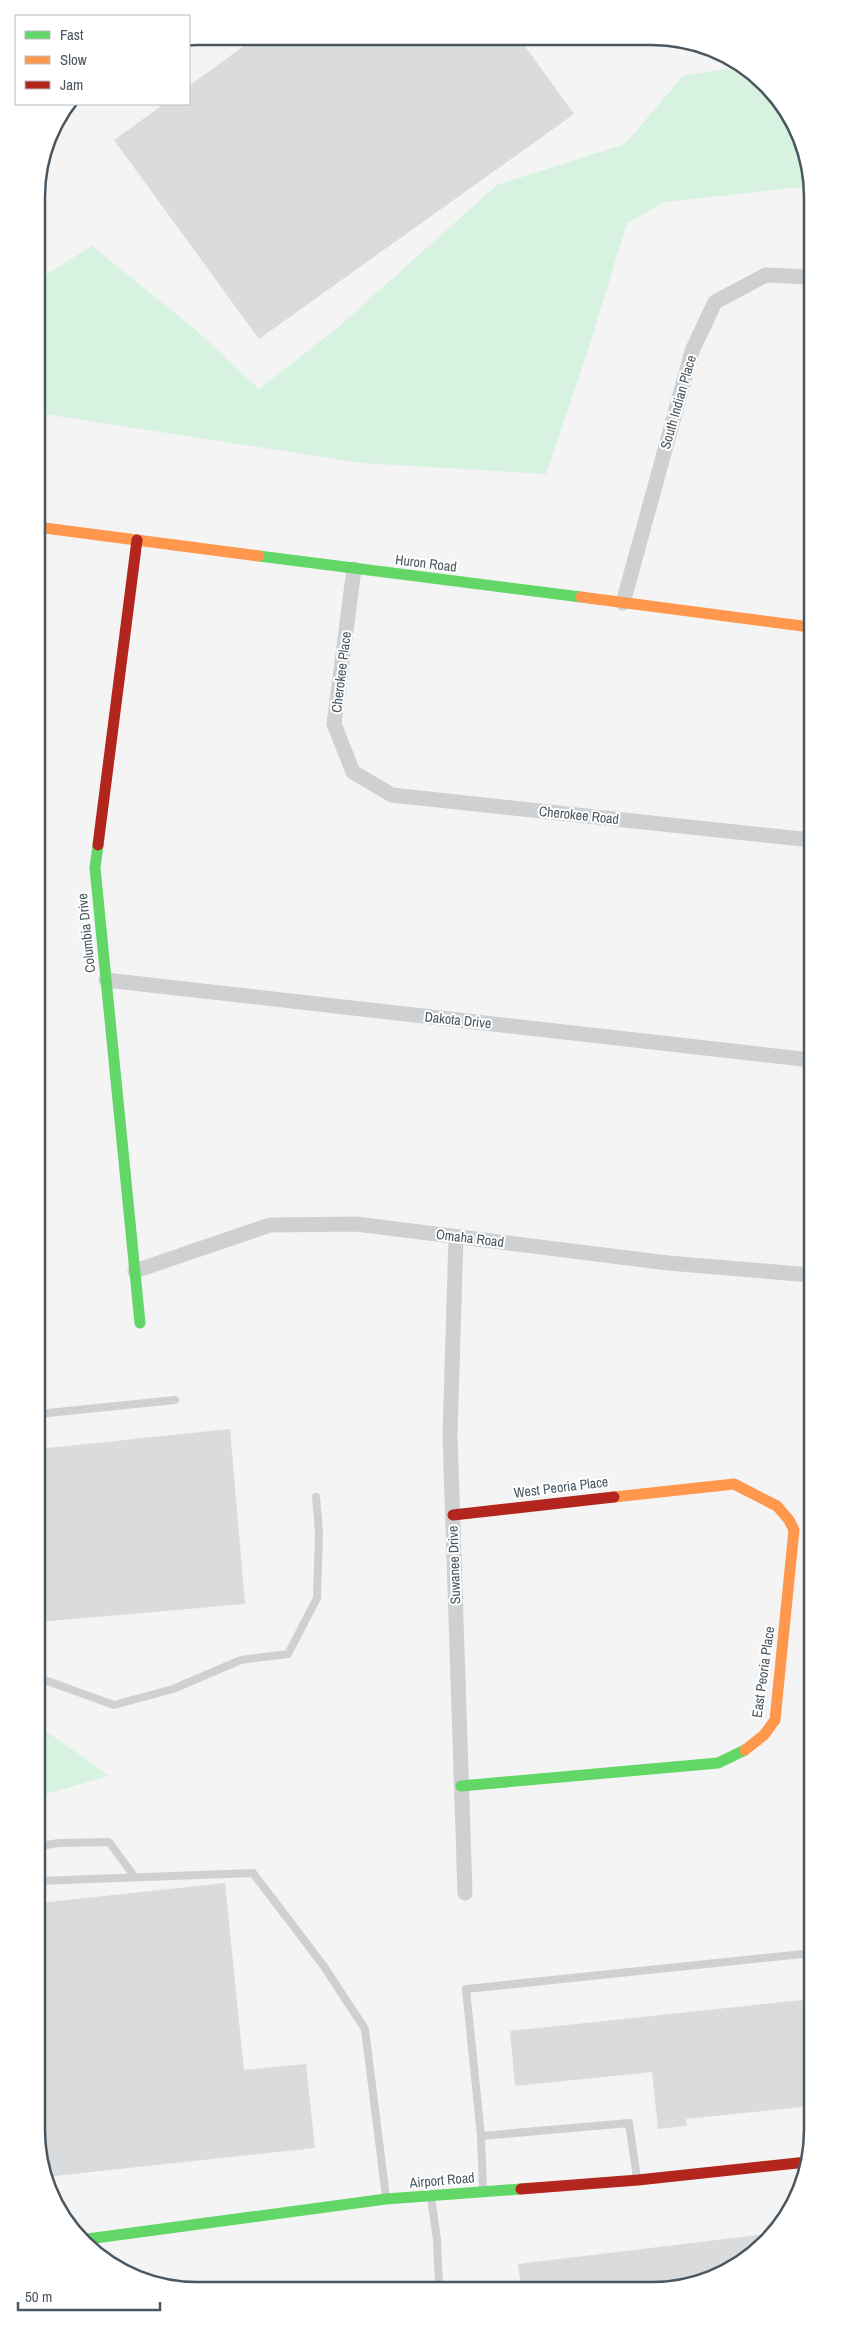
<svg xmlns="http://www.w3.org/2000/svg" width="849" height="2327" font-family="'Archivo Narrow',sans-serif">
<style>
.green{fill:#d8f2e1}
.building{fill:#dadbdc}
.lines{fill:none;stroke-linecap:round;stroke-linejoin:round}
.lane{stroke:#ced0d2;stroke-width:8}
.street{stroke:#ced0d2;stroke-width:15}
.fast{stroke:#63d668;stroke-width:11}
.slow{stroke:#ff974d;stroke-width:11}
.jam{stroke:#b3261e;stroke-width:11}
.labels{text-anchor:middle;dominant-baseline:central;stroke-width:4;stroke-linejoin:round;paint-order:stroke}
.street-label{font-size:14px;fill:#4a5761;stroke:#fff}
.rim{fill:none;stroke:#4a5761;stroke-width:2.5}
</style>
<rect width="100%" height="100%" fill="#f4f4f4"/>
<g class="green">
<path d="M743,66C782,96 810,135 810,186L665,202L627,223L590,344L546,474L361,463L37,413V280L92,246L196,330L259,389L336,329L497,185L625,144L683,76Z"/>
<polygon points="39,1726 109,1776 39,1796"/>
</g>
<g class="building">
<polygon points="256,37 519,38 574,114 259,339 114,140 164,104 189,104 189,86"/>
<polygon points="230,1429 245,1604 39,1622 38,1449"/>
<polygon points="225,1883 244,2070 306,2064 315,2148 45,2177 39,2162 39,1903"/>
<polygon points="812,1999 812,2106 686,2119 687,2126 658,2129 652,2072 515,2086 510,2031"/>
<polygon points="775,2233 733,2269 684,2288 521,2288 518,2264"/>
</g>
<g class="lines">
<g class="lane">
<polyline points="579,39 581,40"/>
<polyline points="189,43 199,36"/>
<polyline points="38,1414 175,1400"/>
<polyline points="39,1678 114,1705 173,1689 241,1660 288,1654 317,1598 319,1531 316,1497"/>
<polyline points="39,1846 59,1843 109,1842 134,1876"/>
<polyline points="39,1881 253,1873 323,1965 365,2029 386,2197"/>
<polyline points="481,2136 629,2123 637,2178"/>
<polyline points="483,2189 481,2136 466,1989 812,1953"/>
<polyline points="431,2197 437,2240 439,2288"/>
</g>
<g class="street">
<polyline points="354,569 334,724 353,772 392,795 811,840"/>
<polyline points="623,603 692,351 715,302 766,275 810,277"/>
<polyline points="106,980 811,1060"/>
<polyline points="456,1237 450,1435 465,1893"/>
<polyline points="135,1271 270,1225 356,1224 668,1263 811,1275"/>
</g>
<g class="fast">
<polyline points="259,556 581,597"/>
<polyline points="98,845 95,868 140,1323"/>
<polyline points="461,1786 718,1763 745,1750"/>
<polyline points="80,2240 386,2199 521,2189"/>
</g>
<g class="slow">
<polyline points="37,527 259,556"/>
<polyline points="581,597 810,627"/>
<polyline points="614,1497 734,1484 777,1506 789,1520 794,1530 775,1720 764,1735 745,1750"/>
</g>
<g class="jam">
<polyline points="98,845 137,540"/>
<polyline points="453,1515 614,1497"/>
<polyline points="521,2189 638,2180 807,2162"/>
</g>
</g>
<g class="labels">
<g class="street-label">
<text transform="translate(678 402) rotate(-74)">South Indian Place</text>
<text transform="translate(426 563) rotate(7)">Huron Road</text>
<text transform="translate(341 672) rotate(-83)">Cherokee Place</text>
<text transform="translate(579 815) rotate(6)">Cherokee Road</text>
<text transform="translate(86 933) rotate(-96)">Columbia Drive</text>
<text transform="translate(458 1020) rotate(6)">Dakota Drive</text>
<text transform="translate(470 1238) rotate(7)">Omaha Road</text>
<text transform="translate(561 1487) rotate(-7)">West Peoria Place</text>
<text transform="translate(454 1565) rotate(-92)">Suwanee Drive</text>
<text transform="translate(763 1672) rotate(-82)">East Peoria Place</text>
<text transform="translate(442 2180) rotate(-5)">Airport Road</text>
</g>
</g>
<path d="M0 0H849V2327H0ZM197 45H652A152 152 0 0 1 804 197V2130A152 152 0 0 1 652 2282H197A152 152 0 0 1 45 2130V197A152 152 0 0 1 197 45Z" fill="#fff" fill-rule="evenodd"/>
<path class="rim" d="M197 45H652A152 152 0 0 1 804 197V2130A152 152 0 0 1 652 2282H197A152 152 0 0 1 45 2130V197A152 152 0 0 1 197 45Z"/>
<rect x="15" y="15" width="175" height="90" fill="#ffffff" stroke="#b7bcc0"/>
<rect x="25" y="31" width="25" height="8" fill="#63d668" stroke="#b7bcc0"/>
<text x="60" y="40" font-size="15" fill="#4a5761">Fast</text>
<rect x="25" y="56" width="25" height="8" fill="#ff974d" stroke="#b7bcc0"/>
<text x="60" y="65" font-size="15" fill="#4a5761">Slow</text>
<rect x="25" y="81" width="25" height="8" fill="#b3261e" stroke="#b7bcc0"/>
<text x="60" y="90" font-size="15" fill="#4a5761">Jam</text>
<path d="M18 2302v8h142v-8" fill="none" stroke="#4a5761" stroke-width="2.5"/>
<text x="25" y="2302" font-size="15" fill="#4a5761" stroke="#ffffff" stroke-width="4" paint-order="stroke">50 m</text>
</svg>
